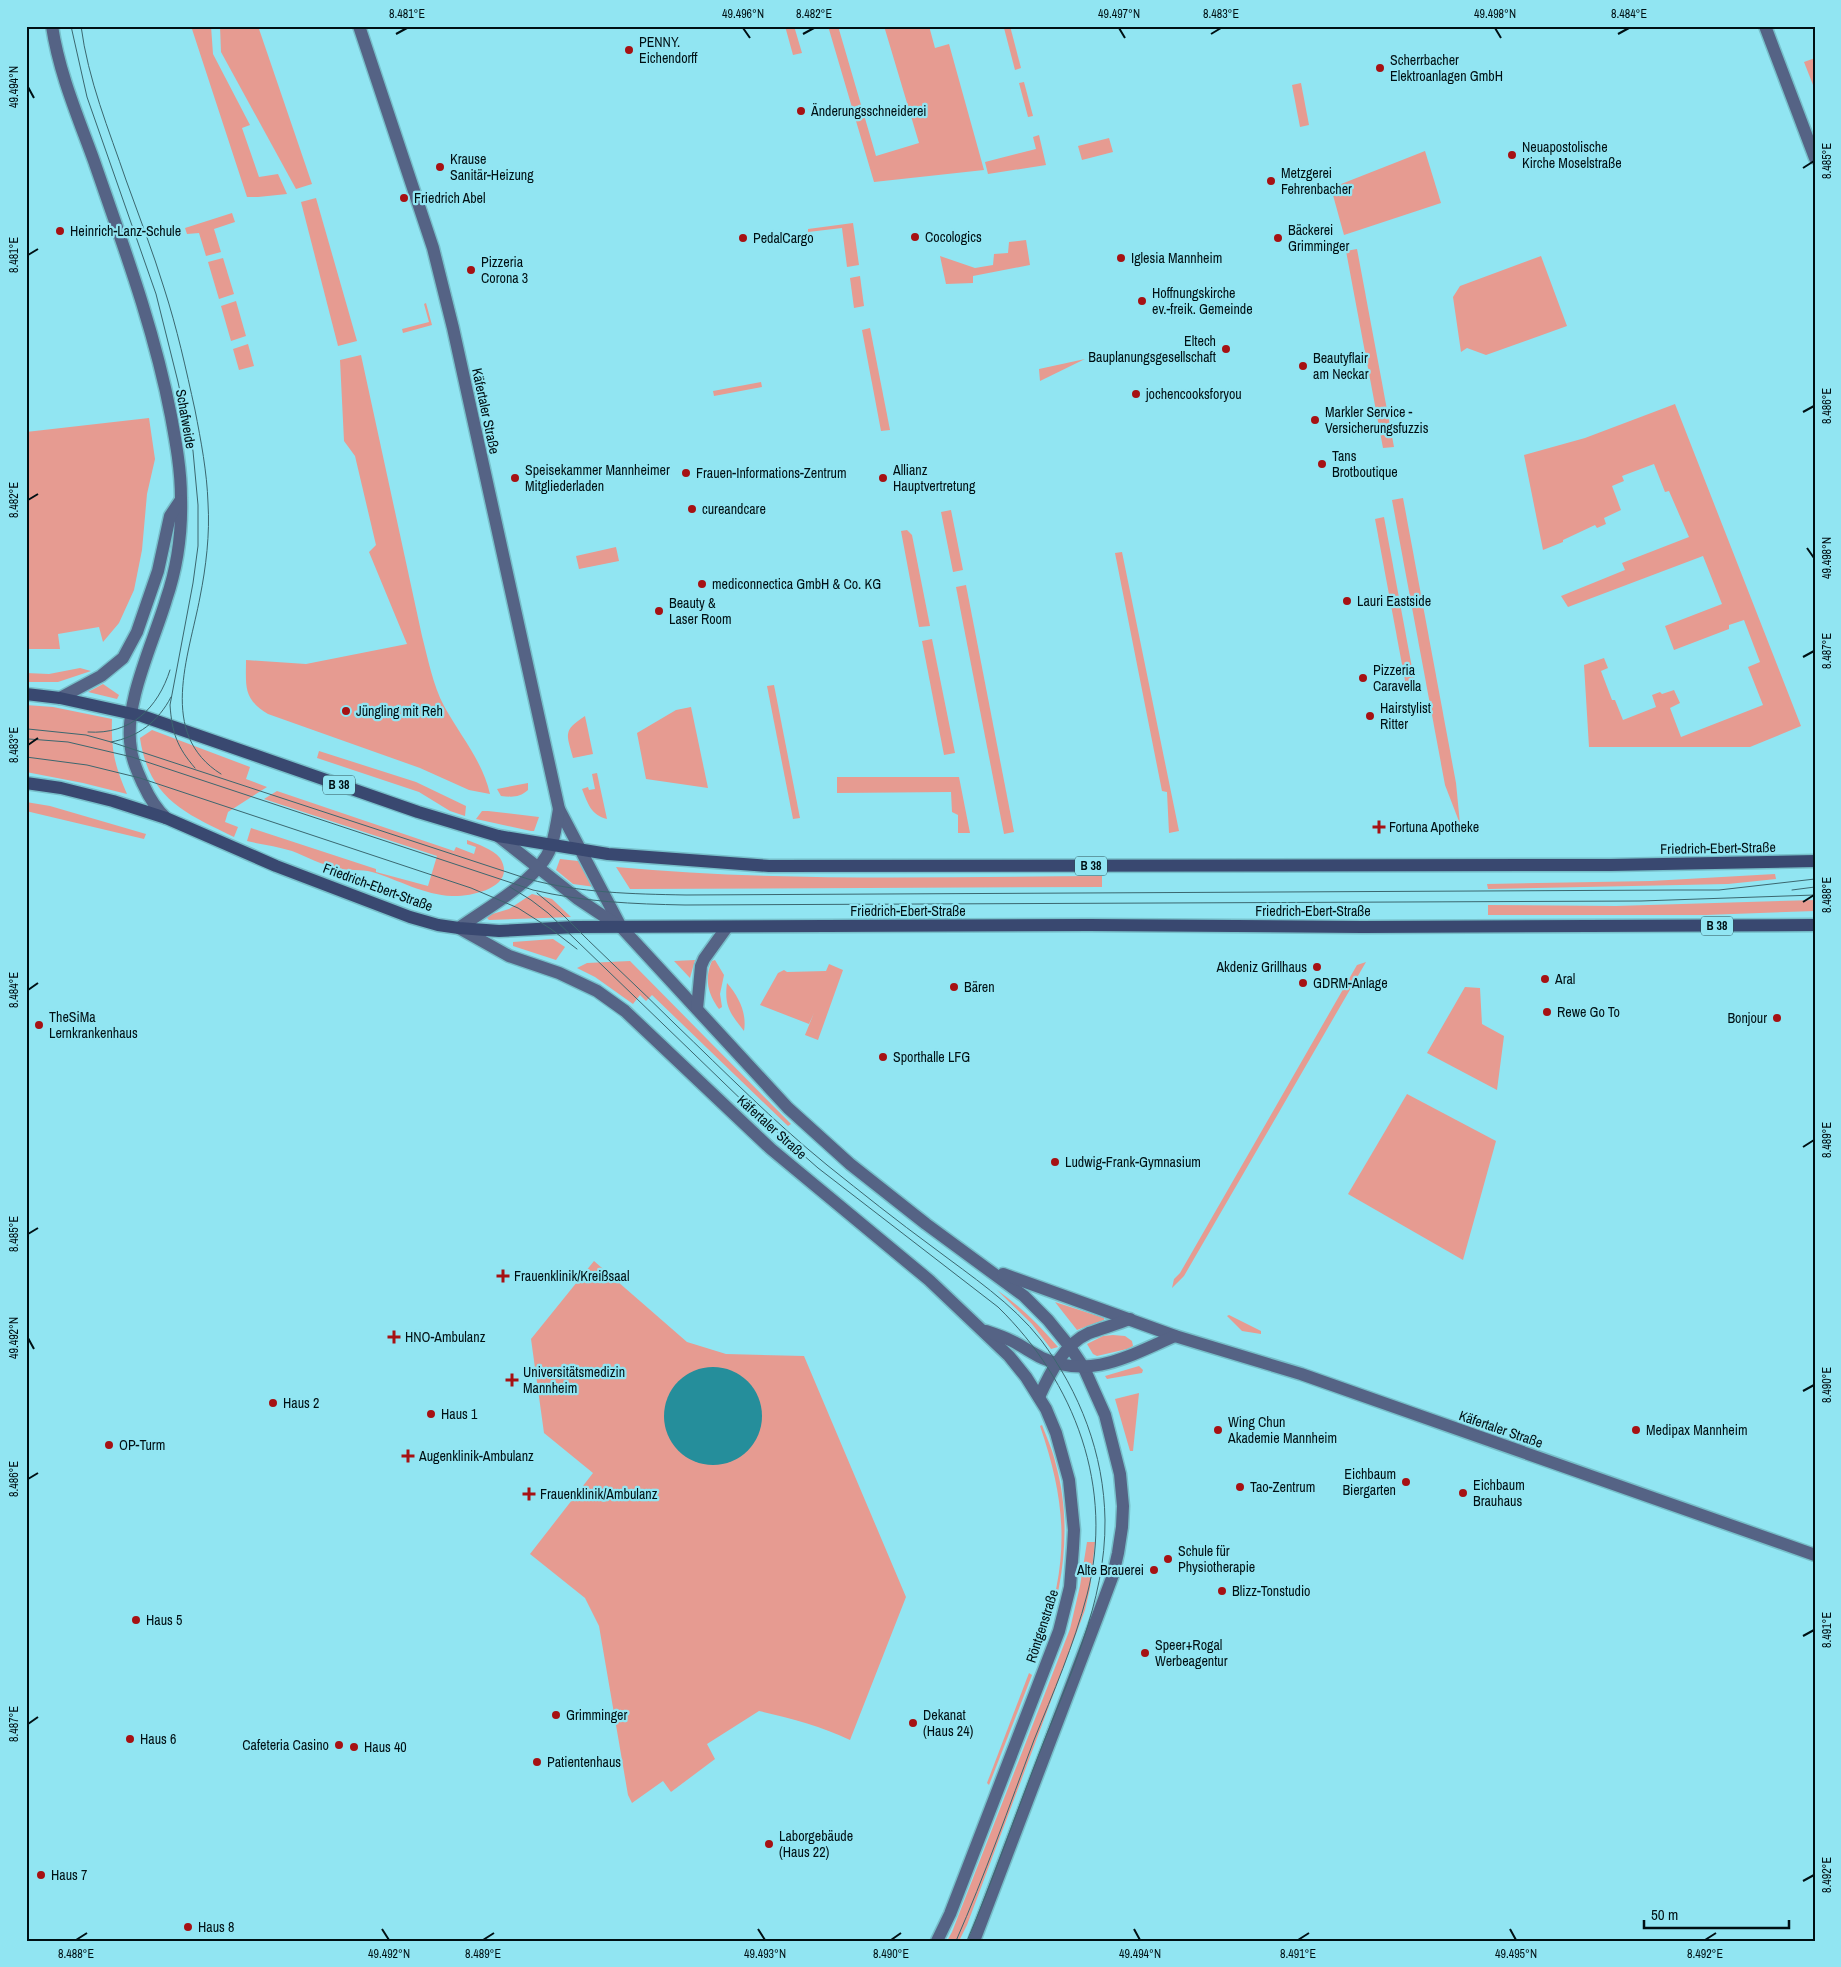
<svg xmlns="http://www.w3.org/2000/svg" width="1841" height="1967" font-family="'Archivo Narrow',sans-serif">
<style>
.green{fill:#e69b91}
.water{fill:#258e9b}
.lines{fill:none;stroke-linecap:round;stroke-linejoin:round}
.secondary-casing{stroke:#77bfca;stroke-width:15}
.primary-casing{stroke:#77bfca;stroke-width:15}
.secondary{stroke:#556385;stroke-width:12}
.primary{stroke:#394870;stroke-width:12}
.tram{stroke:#3b676f;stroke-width:1}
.ticks{fill:none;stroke:#001014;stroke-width:2}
.poi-dot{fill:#a61113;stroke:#91e5f2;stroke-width:2}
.labels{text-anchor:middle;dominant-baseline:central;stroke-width:4.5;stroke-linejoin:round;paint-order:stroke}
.shield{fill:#91e5f2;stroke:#2c5057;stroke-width:1}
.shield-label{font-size:12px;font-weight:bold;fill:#001014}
.poi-label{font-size:14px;fill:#001014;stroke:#91e5f2;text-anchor:start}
.street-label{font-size:14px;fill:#001014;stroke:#91e5f2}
.neatline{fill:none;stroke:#001014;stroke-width:2}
.ticks-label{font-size:12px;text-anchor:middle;fill:#001014}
</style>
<rect width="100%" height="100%" fill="#91e5f2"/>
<g class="green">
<polygon points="191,26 211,26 213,54 250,125 242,128 259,177 278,174 287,194 258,197 247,197"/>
<polygon points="220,26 258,26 312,184 296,189 221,52"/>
<polygon points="785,26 794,26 802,53 793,55"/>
<polygon points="828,26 838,26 876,156 919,143 884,26 929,26 935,48 949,44 984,170 874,182"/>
<polygon points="1010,26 1021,68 1015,70 1004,28"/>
<polygon points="1815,58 1815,90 1804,62"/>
<polygon points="1024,82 1033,116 1028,117 1019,83"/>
<polygon points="1301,83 1309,125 1300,127 1292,85"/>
<polygon points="1039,135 1046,165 988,174 985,162 1036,149 1033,137"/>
<polygon points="1109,138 1113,152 1082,160 1078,146"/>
<polygon points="1425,151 1441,203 1344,235 1331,188"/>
<polygon points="316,198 357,341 338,346 301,202"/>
<polygon points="232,213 235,222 214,229 221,252 206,256 199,233 187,234 185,228"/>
<polygon points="853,223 859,265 847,267 842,228 808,232 808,229"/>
<polygon points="1026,240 1030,265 973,276 973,283 946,284 940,256 975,268 993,265 994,254 1008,253 1009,242"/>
<polygon points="1357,249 1394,447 1383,448 1346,251"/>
<polygon points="1541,256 1567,326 1486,355 1467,348 1461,352 1453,297 1460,286"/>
<polygon points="223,258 234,294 219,299 208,262"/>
<polygon points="860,276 864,306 854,308 850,278"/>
<polygon points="236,301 246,336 231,341 221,306"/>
<polygon points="426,303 432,325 403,333 402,329 429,322 424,304"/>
<polygon points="870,328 890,430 881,431 862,330"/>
<polygon points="248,344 254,366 239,370 233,349"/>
<path d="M361,355L422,636C428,659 433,685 444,706C460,735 483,762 490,794L469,790L420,768L268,714C243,699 246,687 246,660L306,664L407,644L369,552L376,545L355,456L344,441L340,360Z"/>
<polygon points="1085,359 1040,381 1039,369"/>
<polygon points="761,382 762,387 714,396 713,391"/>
<polygon points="1675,404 1801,726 1750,747 1589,747 1584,665 1604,658 1608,668 1601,671 1612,700 1615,700 1623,720 1656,707 1652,695 1660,692 1662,694 1674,690 1680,703 1670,708 1681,737 1763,705 1748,667 1760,662 1744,620 1729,625 1729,629 1674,650 1665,626 1722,604 1703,556 1568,607 1561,596 1625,570 1622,563 1689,537 1669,491 1665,492 1654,464 1622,476 1624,481 1612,486 1621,510 1604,518 1606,524 1597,528 1595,525 1563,540 1563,542 1543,550 1524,455 1585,438"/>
<polygon points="149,418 155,459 147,494 142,550 134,590 119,623 103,642 99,627 58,634 60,649 26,649 26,432"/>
<polygon points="1403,498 1456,783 1460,824 1445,785 1392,500"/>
<polygon points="951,510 963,570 953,572 941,512"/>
<polygon points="1384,517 1415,684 1406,686 1375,519"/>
<polygon points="907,530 912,535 930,626 919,627 901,531"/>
<polygon points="616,547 619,561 579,569 576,556"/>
<polygon points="1122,552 1179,831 1169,833 1167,792 1162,791 1115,553"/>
<polygon points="966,585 1014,832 1004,834 956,587"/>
<polygon points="932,639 955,753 944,755 922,641"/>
<polygon points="80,668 91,671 58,682 26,682 26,673 49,674"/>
<polygon points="103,684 119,695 117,699 88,692"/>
<polygon points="774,685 800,818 793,819 767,686"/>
<path d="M26,705L53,707L112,719C111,751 115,766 127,794L83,783L26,772Z"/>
<polygon points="691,707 708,788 646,779 637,733 676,710"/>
<path d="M585,716L593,754L573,758C567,734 562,731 585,716Z"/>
<path d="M152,730L250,767L246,779L267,787L228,812L225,822L238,827L234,837C185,813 149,799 140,738Z"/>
<polygon points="319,751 416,782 466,806 465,816 450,811 419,792 317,758"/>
<path d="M597,773L607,819C591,815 588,804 582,789L588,787L589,790L595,789L592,774Z"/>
<polygon points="837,777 959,777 970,833 958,833 958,815 952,812 951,792 837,793"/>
<path d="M528,783V790C519,798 512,797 501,796L497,789Z"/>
<path d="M277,791L454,851L456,847L474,854L476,847L467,844V840C477,844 493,849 500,858C518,887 471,897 452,896C424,895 399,880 372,872C361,869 349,871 338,868C322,865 307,857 292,851C277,846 262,845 247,841L251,828L376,869V872L428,886L437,856L264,799Z"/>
<polygon points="26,802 50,806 146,834 144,839 26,811"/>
<polygon points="482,811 488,811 539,817 534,831 531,831 476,819"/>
<polygon points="560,859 578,861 595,887 573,884 556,870"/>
<path d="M616,867C777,882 940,877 1102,876V887L630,889Z"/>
<polygon points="1775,874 1776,879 1728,884 1488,889 1487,884 1651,881"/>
<polygon points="532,894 552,899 571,917 489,920 487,918 489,915 509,909"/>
<polygon points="1815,900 1815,911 1706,915 1488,915 1488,905 1616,906"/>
<polygon points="553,939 565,947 556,960 513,946 513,942"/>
<polygon points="695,960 690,978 674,961"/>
<path d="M715,960L724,975L720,994L722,1007L719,1009C708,994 704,979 712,961Z"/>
<polygon points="630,961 791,1124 788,1126 652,995 646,1001 640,995 633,1004 595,977 577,968 587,963"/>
<polygon points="1366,962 1184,1276 1172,1288 1174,1279 1180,1273 1357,965"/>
<polygon points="829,964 843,970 818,1040 805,1035 814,1013 809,1024 760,1005 778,973 784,970 787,972 826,971"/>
<path d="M727,983C739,997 747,1013 744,1031C730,1013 724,1006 727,983Z"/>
<polygon points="1465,987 1480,988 1482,1024 1504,1036 1497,1090 1427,1053"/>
<polygon points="1407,1094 1496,1141 1463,1260 1348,1194"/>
<path d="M594,1261L687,1342L726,1354L804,1356L906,1597L850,1740C821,1726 791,1718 759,1711L707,1744L715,1759L671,1792L663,1781L632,1803L628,1795L599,1626L585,1598L530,1554L593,1473L544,1433L531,1339Z"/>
<path d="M997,1290C1020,1306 1039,1325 1058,1347L1051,1349L1032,1324Z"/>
<polygon points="1055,1302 1104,1318 1104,1320 1077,1330"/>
<polygon points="1229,1315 1261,1331 1261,1334 1242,1331 1227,1316"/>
<polygon points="1113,1335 1125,1336 1132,1341 1133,1346 1127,1349 1097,1356 1093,1354 1087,1344 1103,1336"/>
<polygon points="1139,1366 1143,1370 1142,1373 1107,1379 1105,1376"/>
<polygon points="1139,1393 1133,1451 1130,1451 1115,1399"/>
<path d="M1042,1425C1047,1438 1053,1451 1056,1465C1072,1523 1064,1586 1044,1642L1041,1641C1070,1562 1067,1504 1040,1426Z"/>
<polygon points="1087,1542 1095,1542 1090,1588 1085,1610 967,1925 959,1941 947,1941 952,1932 1070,1629 1080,1586"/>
<polygon points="1029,1673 1032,1675 989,1785 987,1783"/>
</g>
<circle class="water" cx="713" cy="1416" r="49"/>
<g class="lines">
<g class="secondary-casing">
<g id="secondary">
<path d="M52,26C59,73 78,117 94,161C123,245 154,328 171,416C176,443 181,470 181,498C182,532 177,568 166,600C153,644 123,704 131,749C132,761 138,773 143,784C149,797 155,808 166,818"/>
<polyline points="359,26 433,248 453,328 559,809 621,927 788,1108 850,1164 926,1224 1024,1296 1048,1320 1070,1347 1084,1368 1105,1415 1120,1474 1123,1506 1122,1527 1118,1553 1113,1575 1097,1618 974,1941"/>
<polyline points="1765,26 1815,158"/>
<polyline points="60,698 101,676 123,658 137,632 158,571 170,516 180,501"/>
<path d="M559,809C557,822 555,835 551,847C538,881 488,907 459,928L509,956L559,973L597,991L625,1011L771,1149L929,1280L1009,1356L1026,1377L1046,1409L1056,1433L1069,1480L1074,1530L1073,1548L1070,1587L1059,1631L950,1914L937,1941"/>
<polyline points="498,836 578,899 620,927"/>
<polyline points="697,1009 701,966 704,959 727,927"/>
<polyline points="1003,1274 1175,1336 1301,1374 1815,1555"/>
<path d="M986,1331C995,1334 1004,1337 1012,1341C1022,1346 1032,1353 1042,1358C1092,1380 1130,1355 1175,1336"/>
<path d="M1039,1397C1050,1373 1064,1344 1089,1333C1103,1328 1117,1324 1130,1319"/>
</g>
</g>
<g class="primary-casing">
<g id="primary">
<polyline points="26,694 60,698 142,716 418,812 498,836 608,854 769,866 1611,865 1815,861"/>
<polyline points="26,783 61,788 113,801 166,818 276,866 410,917 438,925 459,928 499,931 575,927 1089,925 1362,927 1815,925"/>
</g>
</g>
<use href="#secondary" class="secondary"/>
<use href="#primary" class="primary"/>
<g class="tram">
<path d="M71,26L87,97L156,294L178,382L193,451L198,505V546L193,583L170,705C172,733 177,747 195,768"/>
<path d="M81,26C88,80 109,130 126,180C139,216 153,252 164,288C177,328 186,369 195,410C201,441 207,472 208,503C210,534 206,567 200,597C189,656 157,734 221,774"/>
<path d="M28,729L86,735L111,742L528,879C580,893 632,894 686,895L1677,890H1719L1815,879"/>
<path d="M88,732C131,735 158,708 170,670"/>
<path d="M29,739L68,742L132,757L533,890C584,902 633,904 685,905L1641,901L1815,895"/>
<path d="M111,742C138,737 158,722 171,697"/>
<polyline points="26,757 87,765 140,778 471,888 518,908 551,929 577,949"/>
<path d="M510,887L531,900L548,913L751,1109L818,1168L998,1307C1075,1382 1115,1488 1087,1595C1074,1645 1053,1693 1034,1740C1009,1807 985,1875 956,1941"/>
<polyline points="1792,890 1815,887"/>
<path d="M537,893L560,912C597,950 637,986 675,1024C725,1072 773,1121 827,1165C862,1193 897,1221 934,1248C971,1276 1012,1303 1041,1340C1080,1392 1104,1454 1105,1520C1106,1602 1068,1679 1039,1754C1015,1816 993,1880 967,1941"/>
</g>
</g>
<path class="ticks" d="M743,28L750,38M1119,28L1125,38M1495,28L1501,38M396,34L407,28M803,34L814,28M1211,34L1221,28M1618,34L1629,28M28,87L34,98M1803,168L1814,161M28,255L38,249M1803,412L1814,406M28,500L38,494M1807,548L1814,558M1803,657L1814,651M28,745L38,738M1803,902L1814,895M28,990L38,983M1803,1147L1814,1140M28,1234L38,1228M28,1338L34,1349M1803,1391L1814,1385M28,1479L38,1473M1803,1636L1814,1630M28,1724L38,1717M1803,1881L1814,1875M382,1929L389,1940M758,1929L765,1940M1134,1929L1140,1940M1510,1929L1516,1940M76,1940L87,1933M483,1940L494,1933M891,1940L901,1933M1298,1940L1309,1933M1705,1940L1716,1933"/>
<g class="poi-dot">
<circle cx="629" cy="50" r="5"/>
<circle cx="1380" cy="68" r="5"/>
<circle cx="801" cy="111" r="5"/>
<circle cx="1512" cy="155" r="5"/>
<circle cx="440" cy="167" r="5"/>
<circle cx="1271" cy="181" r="5"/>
<circle cx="404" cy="198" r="5"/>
<circle cx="60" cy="231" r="5"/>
<circle cx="915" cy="237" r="5"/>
<circle cx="743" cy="238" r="5"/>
<circle cx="1278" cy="238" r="5"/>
<circle cx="1121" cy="258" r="5"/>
<circle cx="471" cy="270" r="5"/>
<circle cx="1142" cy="301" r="5"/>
<circle cx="1226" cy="349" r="5"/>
<circle cx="1303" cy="366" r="5"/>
<circle cx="1136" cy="394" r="5"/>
<circle cx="1315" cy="420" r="5"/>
<circle cx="1322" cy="464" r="5"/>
<circle cx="686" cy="473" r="5"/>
<circle cx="515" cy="478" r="5"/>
<circle cx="883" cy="478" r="5"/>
<circle cx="692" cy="509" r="5"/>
<circle cx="702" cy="584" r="5"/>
<circle cx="1347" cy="601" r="5"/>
<circle cx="659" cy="611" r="5"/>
<circle cx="1363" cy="678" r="5"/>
<circle cx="346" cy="711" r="5"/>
<circle cx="1370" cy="716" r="5"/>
<path d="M1376.5 819.5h5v5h5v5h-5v5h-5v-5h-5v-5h5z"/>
<circle cx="1317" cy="967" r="5"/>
<circle cx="1545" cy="979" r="5"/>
<circle cx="1303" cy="983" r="5"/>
<circle cx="954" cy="987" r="5"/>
<circle cx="1547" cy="1012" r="5"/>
<circle cx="1777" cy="1018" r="5"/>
<circle cx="39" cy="1025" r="5"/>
<circle cx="883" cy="1057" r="5"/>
<circle cx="1055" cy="1162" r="5"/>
<path d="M500.5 1268.5h5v5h5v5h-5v5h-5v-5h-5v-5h5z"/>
<path d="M391.5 1329.5h5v5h5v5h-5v5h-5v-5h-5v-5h5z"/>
<path d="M509.5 1372.5h5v5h5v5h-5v5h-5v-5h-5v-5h5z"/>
<circle cx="273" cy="1403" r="5"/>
<circle cx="431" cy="1414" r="5"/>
<circle cx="1218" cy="1430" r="5"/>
<circle cx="1636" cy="1430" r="5"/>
<circle cx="109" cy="1445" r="5"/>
<path d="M405.5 1448.5h5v5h5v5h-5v5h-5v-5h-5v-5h5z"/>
<circle cx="1406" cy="1482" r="5"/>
<circle cx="1240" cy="1487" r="5"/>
<circle cx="1463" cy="1493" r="5"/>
<path d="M526.5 1486.5h5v5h5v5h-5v5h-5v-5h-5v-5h5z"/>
<circle cx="1168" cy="1559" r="5"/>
<circle cx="1154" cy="1570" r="5"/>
<circle cx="1222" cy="1591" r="5"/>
<circle cx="136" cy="1620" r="5"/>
<circle cx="1145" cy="1653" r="5"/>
<circle cx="556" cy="1715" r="5"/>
<circle cx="913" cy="1723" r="5"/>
<circle cx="130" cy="1739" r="5"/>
<circle cx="339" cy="1745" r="5"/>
<circle cx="354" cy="1747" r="5"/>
<circle cx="537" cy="1762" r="5"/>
<circle cx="769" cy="1844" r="5"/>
<circle cx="41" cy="1875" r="5"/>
<circle cx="188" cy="1927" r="5"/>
</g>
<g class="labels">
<g class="shield">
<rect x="323" y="775.5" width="32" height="19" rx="4"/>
<rect x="1075" y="856.5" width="32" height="19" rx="4"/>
<rect x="1701" y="916.5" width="32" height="19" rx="4"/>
</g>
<g class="shield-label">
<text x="339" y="785">B 38</text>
<text x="1091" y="866">B 38</text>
<text x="1717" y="926">B 38</text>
</g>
<g class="poi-label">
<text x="639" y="42">PENNY.<tspan x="639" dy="16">Eichendorff</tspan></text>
<text x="1390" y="60">Scherrbacher<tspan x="1390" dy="16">Elektroanlagen GmbH</tspan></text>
<text x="811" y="111">Änderungsschneiderei</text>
<text x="1522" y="147">Neuapostolische<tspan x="1522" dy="16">Kirche Moselstraße</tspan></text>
<text x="450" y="159">Krause<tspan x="450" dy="16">Sanitär-Heizung</tspan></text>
<text x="1281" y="173">Metzgerei<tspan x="1281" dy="16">Fehrenbacher</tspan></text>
<text x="414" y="198">Friedrich Abel</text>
<text x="1288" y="230">Bäckerei<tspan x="1288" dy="16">Grimminger</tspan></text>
<text x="70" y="231">Heinrich-Lanz-Schule</text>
<text x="925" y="237">Cocologics</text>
<text x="753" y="238">PedalCargo</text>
<text x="1131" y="258">Iglesia Mannheim</text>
<text x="481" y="262">Pizzeria<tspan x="481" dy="16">Corona 3</tspan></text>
<text x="1152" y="293">Hoffnungskirche<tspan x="1152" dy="16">ev.-freik. Gemeinde</tspan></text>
<text x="1216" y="341" text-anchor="end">Eltech<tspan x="1216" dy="16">Bauplanungsgesellschaft</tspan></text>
<text x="1313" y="358">Beautyflair<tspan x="1313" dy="16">am Neckar</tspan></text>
<text x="1146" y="394">jochencooksforyou</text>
<text x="1325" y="412">Markler Service -<tspan x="1325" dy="16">Versicherungsfuzzis</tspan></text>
<text x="1332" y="456">Tans<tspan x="1332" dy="16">Brotboutique</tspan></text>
<text x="525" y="470">Speisekammer Mannheimer<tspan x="525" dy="16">Mitgliederladen</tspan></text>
<text x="893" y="470">Allianz<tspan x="893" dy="16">Hauptvertretung</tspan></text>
<text x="696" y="473">Frauen-Informations-Zentrum</text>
<text x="702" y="509">cureandcare</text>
<text x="712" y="584">mediconnectica GmbH &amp; Co. KG</text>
<text x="1357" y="601">Lauri Eastside</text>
<text x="669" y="603">Beauty &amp;<tspan x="669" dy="16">Laser Room</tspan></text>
<text x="1373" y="670">Pizzeria<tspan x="1373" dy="16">Caravella</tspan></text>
<text x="1380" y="708">Hairstylist<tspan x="1380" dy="16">Ritter</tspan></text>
<text x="356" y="711">Jüngling mit Reh</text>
<text x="1389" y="827">Fortuna Apotheke</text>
<text x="1307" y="967" text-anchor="end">Akdeniz Grillhaus</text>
<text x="1555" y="979">Aral</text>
<text x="1313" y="983">GDRM-Anlage</text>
<text x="964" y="987">Bären</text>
<text x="1557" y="1012">Rewe Go To</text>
<text x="49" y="1017">TheSiMa<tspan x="49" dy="16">Lernkrankenhaus</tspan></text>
<text x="1767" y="1018" text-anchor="end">Bonjour</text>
<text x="893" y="1057">Sporthalle LFG</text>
<text x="1065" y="1162">Ludwig-Frank-Gymnasium</text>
<text x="514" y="1276">Frauenklinik/Kreißsaal</text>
<text x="405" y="1337">HNO-Ambulanz</text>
<text x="523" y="1372">Universitätsmedizin<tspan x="523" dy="16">Mannheim</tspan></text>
<text x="283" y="1403">Haus 2</text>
<text x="441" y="1414">Haus 1</text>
<text x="1228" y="1422">Wing Chun<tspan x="1228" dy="16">Akademie Mannheim</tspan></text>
<text x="1646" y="1430">Medipax Mannheim</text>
<text x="119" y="1445">OP-Turm</text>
<text x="419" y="1456">Augenklinik-Ambulanz</text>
<text x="1396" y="1474" text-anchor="end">Eichbaum<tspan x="1396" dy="16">Biergarten</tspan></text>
<text x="1473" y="1485">Eichbaum<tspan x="1473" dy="16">Brauhaus</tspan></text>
<text x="1250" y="1487">Tao-Zentrum</text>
<text x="540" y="1494">Frauenklinik/Ambulanz</text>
<text x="1178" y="1551">Schule für<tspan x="1178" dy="16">Physiotherapie</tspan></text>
<text x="1144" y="1570" text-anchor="end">Alte Brauerei</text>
<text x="1232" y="1591">Blizz-Tonstudio</text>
<text x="146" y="1620">Haus 5</text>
<text x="1155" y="1645">Speer+Rogal<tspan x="1155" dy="16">Werbeagentur</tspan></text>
<text x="566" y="1715">Grimminger</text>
<text x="923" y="1715">Dekanat<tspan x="923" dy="16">(Haus 24)</tspan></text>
<text x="140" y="1739">Haus 6</text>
<text x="329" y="1745" text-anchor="end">Cafeteria Casino</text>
<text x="364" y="1747">Haus 40</text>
<text x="547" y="1762">Patientenhaus</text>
<text x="779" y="1836">Laborgebäude<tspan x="779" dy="16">(Haus 22)</tspan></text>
<text x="51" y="1875">Haus 7</text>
<text x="198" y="1927">Haus 8</text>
</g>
<g class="street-label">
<text transform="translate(486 411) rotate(78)">Käfertaler Straße</text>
<text transform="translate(186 419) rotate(80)">Schafweide</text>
<text transform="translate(1718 848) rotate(-1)">Friedrich-Ebert-Straße</text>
<text transform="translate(378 887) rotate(20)">Friedrich-Ebert-Straße</text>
<text x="908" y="911">Friedrich-Ebert-Straße</text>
<text x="1313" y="911">Friedrich-Ebert-Straße</text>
<text transform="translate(772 1127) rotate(42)">Käfertaler Straße</text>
<text transform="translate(1501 1429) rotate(19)">Käfertaler Straße</text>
<text transform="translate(1042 1626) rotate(-72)">Röntgenstraße</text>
</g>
</g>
<rect width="1841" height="1967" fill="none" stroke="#91e5f2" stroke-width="55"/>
<path d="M1644 1920v8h145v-8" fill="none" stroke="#001014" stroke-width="2.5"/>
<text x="1651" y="1920" font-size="15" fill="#001014" stroke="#91e5f2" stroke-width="4" paint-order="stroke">50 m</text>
<rect x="28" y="28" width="1786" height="1912" class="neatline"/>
<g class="ticks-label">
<text x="407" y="18">8.481°E</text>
<text x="743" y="18">49.496°N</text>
<text x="814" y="18">8.482°E</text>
<text x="1119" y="18">49.497°N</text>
<text x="1221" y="18">8.483°E</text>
<text x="1495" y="18">49.498°N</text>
<text x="1629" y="18">8.484°E</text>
<text transform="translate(14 87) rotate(-90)" y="4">49.494°N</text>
<text transform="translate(1827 161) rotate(-90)" y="4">8.485°E</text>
<text transform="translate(14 255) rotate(-90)" y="4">8.481°E</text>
<text transform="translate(1827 406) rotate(-90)" y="4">8.486°E</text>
<text transform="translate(14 500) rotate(-90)" y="4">8.482°E</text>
<text transform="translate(1827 558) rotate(-90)" y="4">49.498°N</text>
<text transform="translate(1827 651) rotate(-90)" y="4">8.487°E</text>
<text transform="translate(14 745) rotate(-90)" y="4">8.483°E</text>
<text transform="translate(1827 895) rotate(-90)" y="4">8.488°E</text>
<text transform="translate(14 990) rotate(-90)" y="4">8.484°E</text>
<text transform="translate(1827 1140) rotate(-90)" y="4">8.489°E</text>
<text transform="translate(14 1234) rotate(-90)" y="4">8.485°E</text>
<text transform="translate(14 1338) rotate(-90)" y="4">49.492°N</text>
<text transform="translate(1827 1385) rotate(-90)" y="4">8.490°E</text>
<text transform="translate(14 1479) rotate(-90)" y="4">8.486°E</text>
<text transform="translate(1827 1630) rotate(-90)" y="4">8.491°E</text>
<text transform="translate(14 1724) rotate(-90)" y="4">8.487°E</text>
<text transform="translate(1827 1875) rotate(-90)" y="4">8.492°E</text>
<text x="76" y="1958">8.488°E</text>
<text x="389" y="1958">49.492°N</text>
<text x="483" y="1958">8.489°E</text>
<text x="765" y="1958">49.493°N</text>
<text x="891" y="1958">8.490°E</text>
<text x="1140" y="1958">49.494°N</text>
<text x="1298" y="1958">8.491°E</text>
<text x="1516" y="1958">49.495°N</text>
<text x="1705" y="1958">8.492°E</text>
</g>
</svg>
